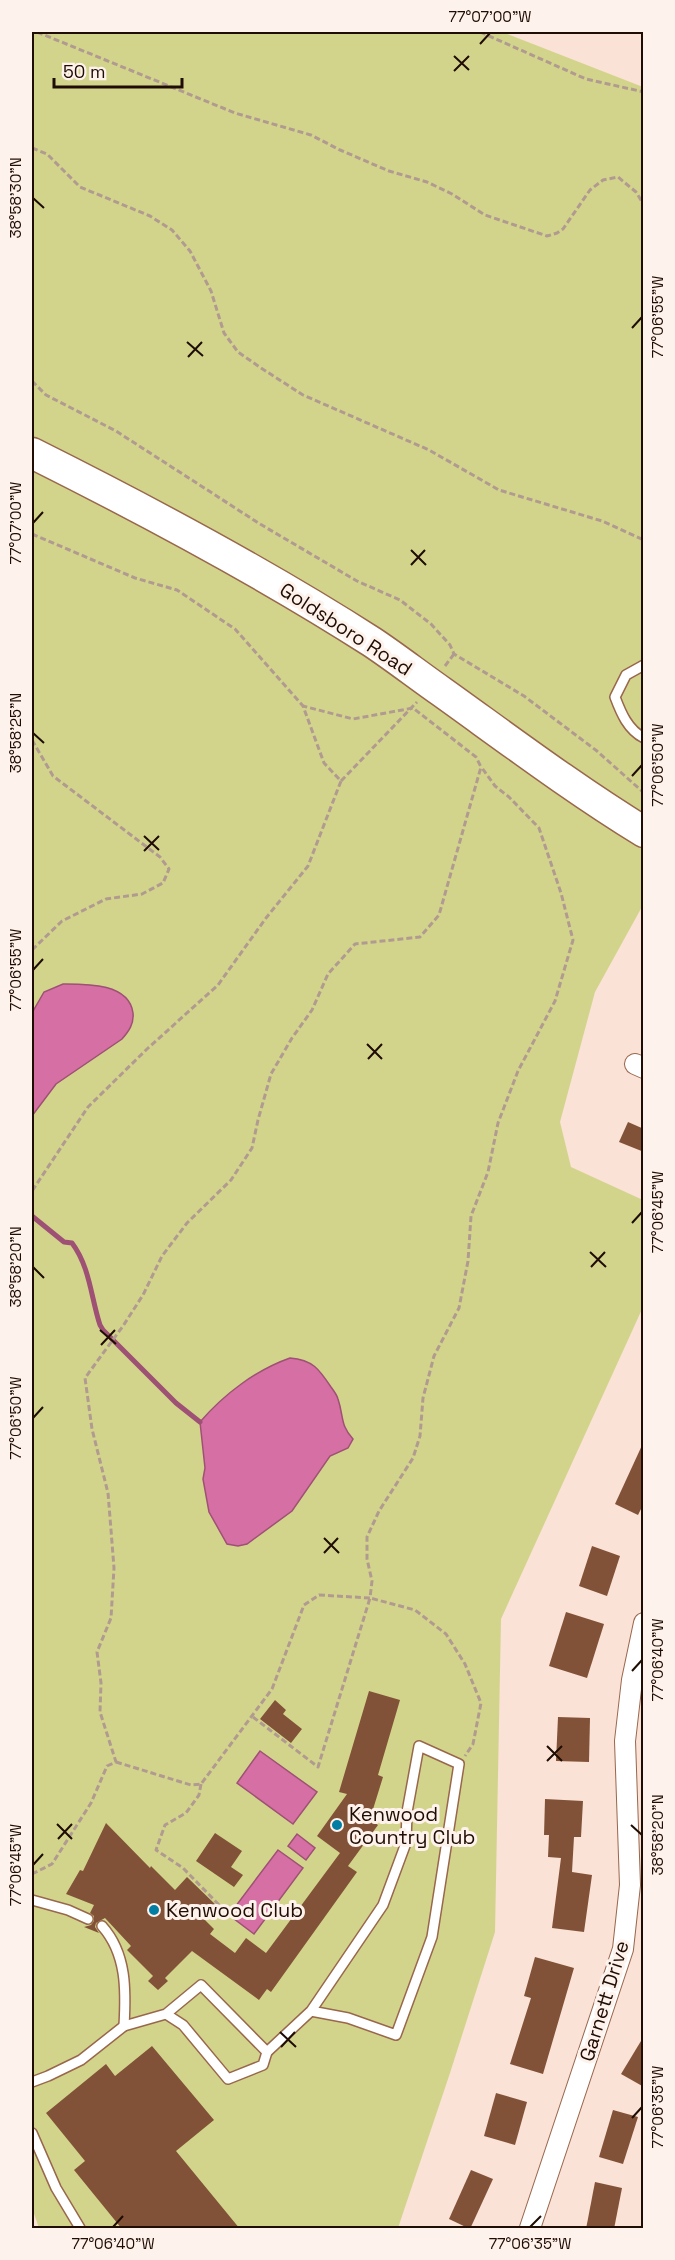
<svg xmlns="http://www.w3.org/2000/svg" width="675" height="2260" font-family="'Space Grotesk',sans-serif">
<style>
.green{fill:#d3d48c}
.water{fill:#d56fa4;stroke:#9e5174;stroke-width:1.5}
.lines{fill:none;stroke-linecap:round;stroke-linejoin:round}
.stream{stroke:#9e5174;stroke-width:5}
.building{fill:#825238}
.service-casing{stroke:#99674c;stroke-width:12}
.minor-casing{stroke:#99674c;stroke-width:22}
.primary-casing{stroke:#99674c;stroke-width:33}
.path{stroke:#b19b90;stroke-width:3;stroke-dasharray:6 3;stroke-linecap:butt}
.service{stroke:#fff;stroke-width:9}
.minor{stroke:#fff;stroke-width:20}
.primary{stroke:#fff;stroke-width:30}
.ticks{fill:none;stroke:#1f0c03;stroke-width:2}
.poi-dot{fill:#027da4;stroke:#fef2ec;stroke-width:2}
.labels{text-anchor:middle;dominant-baseline:central;stroke-width:6;stroke-linejoin:round;paint-order:stroke}
.street-label{font-size:20px;fill:#1f0c03;stroke:#fef2ec}
.poi-label{font-size:20px;fill:#1f0c03;stroke:#fef2ec;text-anchor:start}
.neatline{fill:none;stroke:#1f0c03;stroke-width:2}
.ticks-label{font-size:15px;text-anchor:middle;fill:#1f0c03}
</style>
<rect width="100%" height="100%" fill="#fae2d6"/>
<polygon class="green" points="32,32 502,32 643,87 643,905 595,992 560,1122 571,1167 643,1200 643,1307 501,1619 495,1932 450,2073 398,2228 39,2228 32,2208"/>
<g class="water">
<path d="M63,984C86,984 129,983 133,1013C134,1024 129,1031 122,1039L56,1084L32,1116V1013L44,992Z"/>
<path d="M290,1358C313,1360 319,1369 331,1387C334,1391 337,1395 338,1399C344,1417 340,1425 353,1439L348,1448L330,1456L292,1511L247,1544L238,1546L227,1544L209,1512L203,1479L205,1468L200,1422C224,1394 256,1370 290,1358Z"/>
<polygon points="260,1751 317,1792 293,1824 237,1783"/>
<polygon points="297,1834 315,1848 306,1860 288,1846"/>
<polygon points="278,1850 303,1868 254,1934 229,1915"/>
</g>
<g class="lines">
<path class="stream" d="M32,1216L64,1242L72,1243C90,1267 91,1298 100,1325L103,1330L176,1403L200,1422"/>
</g>
<g class="building">
<polygon points="628,1122 644,1129 644,1152 619,1142"/>
<polygon points="644,1441 644,1503 638,1515 615,1504"/>
<polygon points="592,1546 620,1556 607,1596 579,1586"/>
<polygon points="566,1612 604,1624 587,1678 549,1666"/>
<polygon points="369,1691 400,1700 378,1775 383,1777 370,1819 378,1825 348,1866 357,1872 271,1992 267,1989 259,2000 192,1951 165,1978 168,1981 158,1990 148,1981 153,1976 127,1950 131,1946 105,1918 96,1923 95,1927 99,1933 84,1927 91,1925 94,1921 94,1916 90,1913 94,1905 66,1894 80,1870 83,1871 106,1823 150,1868 151,1866 175,1890 187,1877 218,1907 205,1920 214,1929 210,1934 235,1953 246,1938 266,1953 340,1853 317,1836 347,1794 339,1792"/>
<polygon points="275,1700 286,1710 283,1714 302,1729 291,1743 260,1719"/>
<polygon points="558,1717 590,1718 589,1762 556,1761"/>
<polygon points="545,1799 583,1801 581,1837 574,1837 572,1872 592,1875 584,1932 552,1928 561,1858 548,1857 549,1835 544,1835"/>
<polygon points="215,1833 242,1851 231,1867 243,1875 234,1887 196,1861"/>
<polygon points="535,1957 574,1968 543,2074 510,2064 531,1998 524,1996"/>
<polygon points="644,2036 644,2087 621,2074"/>
<polygon points="152,2046 214,2120 176,2151 240,2229 122,2229 74,2170 85,2161 46,2113 106,2064 115,2076"/>
<polygon points="496,2093 527,2102 515,2145 484,2136"/>
<polygon points="613,2110 638,2117 623,2164 599,2157"/>
<polygon points="471,2170 493,2179 470,2229 449,2219"/>
<polygon points="595,2182 622,2188 614,2229 586,2229"/>
</g>
<g class="lines">
<g class="service-casing">
<g id="service">
<path d="M644,665L626,675L615,697C621,713 628,730 644,738"/>
<polyline points="32,1900 68,1910 88,1919"/>
<path d="M102,1926C127,1954 126,1991 124,2026"/>
<polyline points="267,2052 311,2011 383,1905 406,1843 407,1812 419,1746 459,1764 432,1937 396,2035 348,2018 311,2011"/>
<polyline points="32,2082 48,2076 81,2060 124,2026 166,2014 201,1985 267,2052 263,2065 228,2079 183,2025 166,2014"/>
<polyline points="32,2133 56,2188 80,2228"/>
</g>
</g>
<g class="minor-casing">
<g id="minor">
<polyline points="635,1064 644,1068"/>
<polyline points="530,2228 623,1949 630,1885 625,1741 632,1680 644,1623"/>
</g>
</g>
<g class="primary-casing">
<path id="primary" d="M32,453C148,511 263,572 372,642C396,658 419,676 442,692C509,740 574,789 644,832"/>
</g>
<g class="path">
<polyline points="37,32 235,113 311,135 340,150 389,171 427,182 452,194 485,215 547,236 557,233 563,229 590,190 603,180 618,177 636,192 644,205"/>
<polyline points="480,32 586,79 644,92"/>
<polyline points="32,148 47,154 80,187 150,216 172,230 190,251 211,291 224,333 238,352 261,368 303,395 429,450 499,490 602,521 644,540"/>
<polyline points="32,381 46,395 116,431 260,524 357,581 400,600 431,624 450,645 454,654 524,696 597,751 644,793"/>
<polyline points="32,534 135,578 177,590 235,629 303,706 324,763 341,781 308,866 266,918 218,985 147,1049 88,1107 32,1191"/>
<polyline points="445,666 454,654"/>
<polyline points="32,740 53,776 160,857 169,869 163,883 142,894 106,899 62,921 32,950"/>
<polyline points="341,781 417,702"/>
<polyline points="253,1717 318,1767 370,1598 415,1610 446,1634 465,1664 481,1703 473,1744 465,1756"/>
<polyline points="116,1762 191,1785 201,1784 272,1689 304,1605 319,1595 370,1598 372,1581 367,1559 367,1537 379,1511 413,1458 420,1436 423,1398 434,1356 459,1308 468,1261 471,1216 488,1172 498,1123 518,1071 555,1001 573,940 561,893 539,828 509,797 495,786 482,768"/>
<polyline points="201,1784 199,1795 186,1813 165,1825 156,1850 183,1868 224,1910"/>
<polyline points="32,1874 52,1864 91,1803 107,1766 116,1762 100,1712 101,1683 97,1652 111,1618 114,1568 111,1530 108,1493 92,1429 85,1378 123,1326 143,1295 162,1256 187,1223 231,1180 252,1148 258,1120 271,1074 292,1038 312,1010 328,974 355,944 420,937 439,915 481,767 476,757 413,708 353,719 303,706"/>
</g>
<use href="#service" class="service"/>
<use href="#minor" class="minor"/>
<use href="#primary" class="primary"/>
</g>
<path class="ticks" d="M480,44L490,33M454,56L469,70M454,71L469,56M33,198L44,208M632,328L642,317M187,342L203,356M188,357L202,342M33,523L43,512M411,550L426,565M411,565L425,550M33,733L44,743M632,776L642,765M144,836L159,850M144,851L159,836M33,970L43,959M367,1044L382,1059M368,1059L382,1044M632,1223L642,1212M590,1252L606,1267M33,1267L44,1278M591,1267L605,1252M100,1330L116,1344M101,1345L115,1330M33,1418L43,1407M324,1538L339,1553M324,1553L338,1538M632,1671L642,1660M547,1746L562,1761M547,1761L562,1746M57,1824L72,1839M631,1825L642,1835M58,1839L72,1824M33,1865L43,1854M280,2032L296,2047M281,2047L295,2032M632,2118L642,2107M113,2227L123,2216M530,2227L541,2216"/>
<g class="poi-dot">
<circle cx="337" cy="1825" r="6"/>
<circle cx="154" cy="1910" r="6"/>
</g>
<g class="labels">
<g class="street-label">
<text transform="translate(346 629) rotate(33)">Goldsboro Road</text>
<text transform="translate(604 2001) rotate(-73)">Garnett Drive</text>
</g>
<g class="poi-label">
<text x="349" y="1814">Kenwood<tspan x="349" dy="23">Country Club</tspan></text>
<text x="166" y="1910">Kenwood Club</text>
</g>
</g>
<rect width="675" height="2260" fill="none" stroke="#fef2ec" stroke-width="66"/>
<path d="M54 78v9h128v-9" fill="none" stroke="#1f0c03" stroke-width="3"/>
<text x="63" y="78" font-size="18" fill="#1f0c03" stroke="#fef2ec" stroke-width="4.5" paint-order="stroke">50 m</text>
<rect x="33" y="33" width="609" height="2194" class="neatline"/>
<g class="ticks-label">
<text x="490" y="22">77°07'00"W</text>
<text transform="translate(16 198) rotate(-90)" y="5">38°58'30"N</text>
<text transform="translate(658 317) rotate(-90)" y="5">77°06'55"W</text>
<text transform="translate(16 523) rotate(-90)" y="5">77°07'00"W</text>
<text transform="translate(16 733) rotate(-90)" y="5">38°58'25"N</text>
<text transform="translate(658 765) rotate(-90)" y="5">77°06'50"W</text>
<text transform="translate(16 970) rotate(-90)" y="5">77°06'55"W</text>
<text transform="translate(658 1212) rotate(-90)" y="5">77°06'45"W</text>
<text transform="translate(16 1267) rotate(-90)" y="5">38°58'20"N</text>
<text transform="translate(16 1418) rotate(-90)" y="5">77°06'50"W</text>
<text transform="translate(658 1660) rotate(-90)" y="5">77°06'40"W</text>
<text transform="translate(658 1835) rotate(-90)" y="5">38°58'20"N</text>
<text transform="translate(16 1865) rotate(-90)" y="5">77°06'45"W</text>
<text transform="translate(658 2107) rotate(-90)" y="5">77°06'35"W</text>
<text x="113" y="2249">77°06'40"W</text>
<text x="530" y="2249">77°06'35"W</text>
</g>
</svg>
